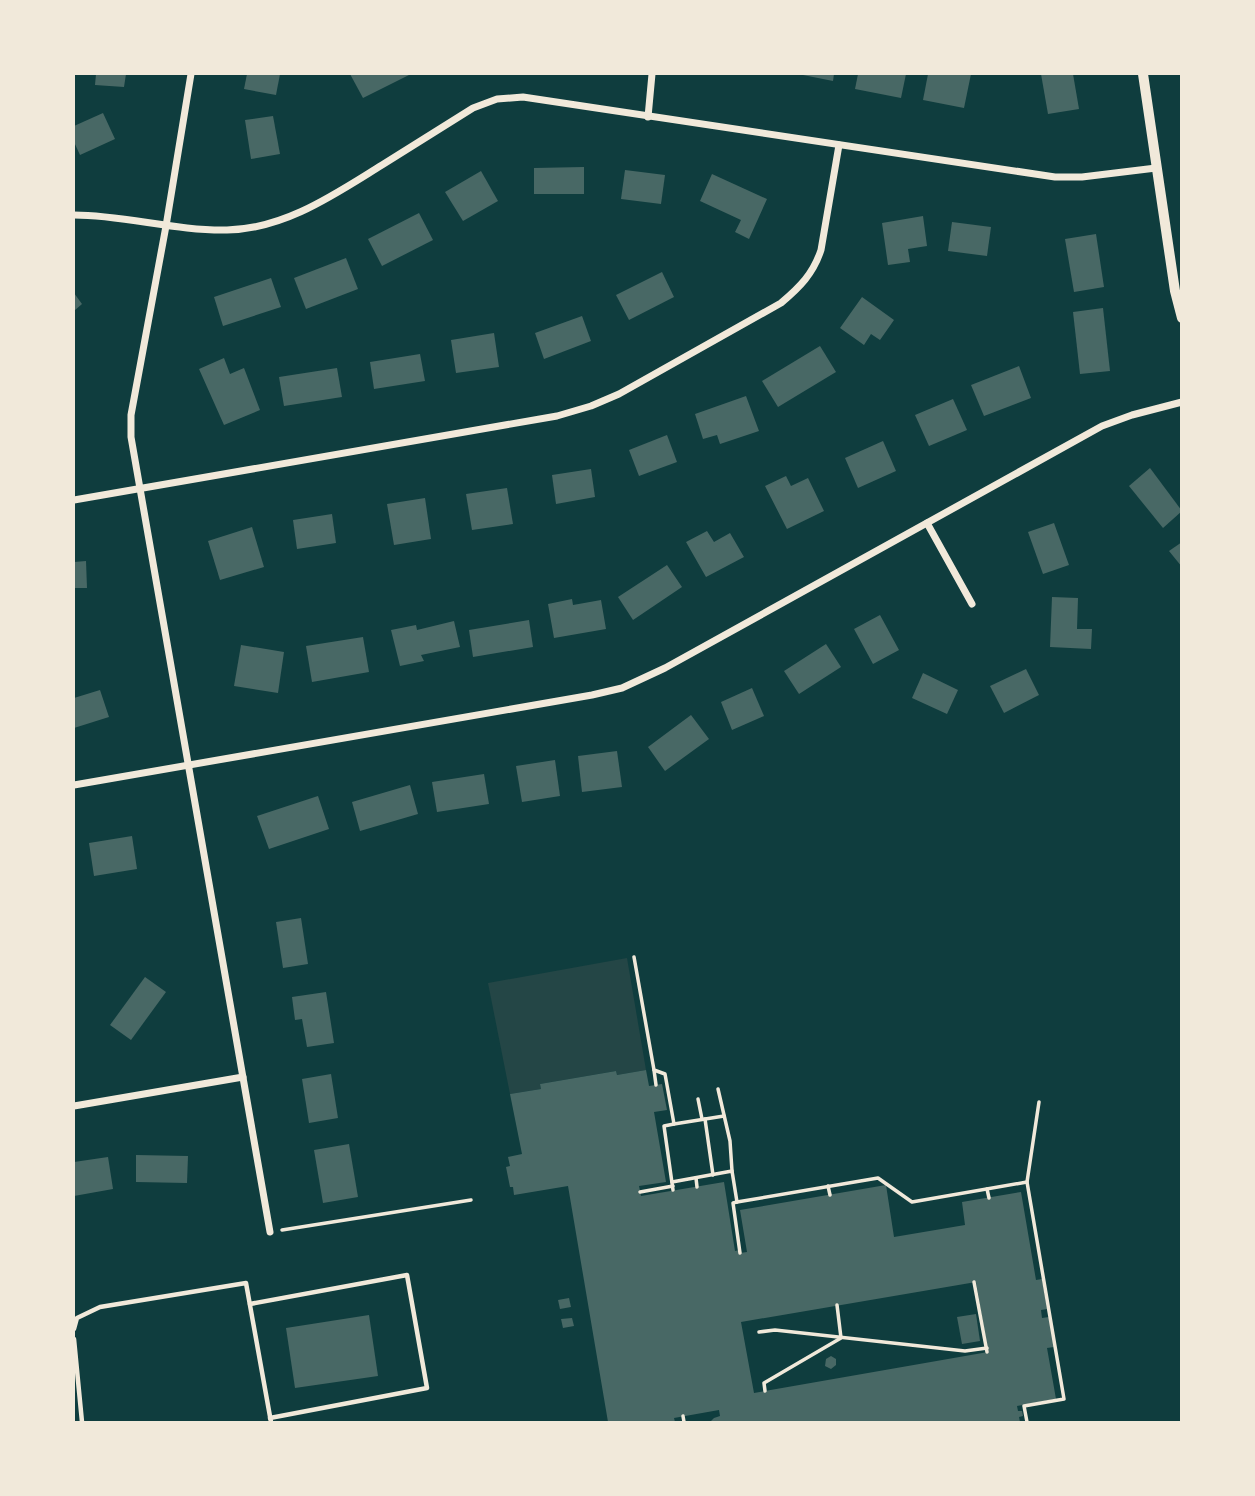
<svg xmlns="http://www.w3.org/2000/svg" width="1255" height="1496" font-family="Signika,sans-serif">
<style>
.green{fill:#244646}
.building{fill:#486865;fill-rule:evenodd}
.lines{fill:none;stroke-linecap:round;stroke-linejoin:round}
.path{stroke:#f1e9da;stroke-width:3.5}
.service{stroke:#f1e9da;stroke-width:4.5}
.minor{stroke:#f1e9da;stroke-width:7}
.tertiary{stroke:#f1e9da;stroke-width:10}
</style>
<rect width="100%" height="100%" fill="#0f3d3e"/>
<polygon class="green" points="627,958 646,1070 617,1075 616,1071 540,1084 541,1089 510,1094 488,983"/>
<g class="building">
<polygon points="96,74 126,74 124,87 95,85"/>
<polygon points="247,74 280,74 276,95 244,89"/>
<polygon points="350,74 411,74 363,98"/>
<polygon points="798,74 834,74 833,81"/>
<polygon points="858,74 906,74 901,98 855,89"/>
<polygon points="928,74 971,74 964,108 923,100"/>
<polygon points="1041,74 1073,74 1079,109 1048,114"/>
<polygon points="103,113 115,139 80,155 74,142 74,126"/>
<polygon points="273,116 280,154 251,159 245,120"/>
<polygon points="584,167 584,194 534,194 534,168"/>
<polygon points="625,170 665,175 661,204 621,199"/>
<polygon points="481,171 498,201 463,221 445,192"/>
<polygon points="712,174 767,199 749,239 735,232 741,220 700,201"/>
<polygon points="419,213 433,240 382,266 368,239"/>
<polygon points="923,216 927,246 908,249 910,262 888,265 882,223"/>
<polygon points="952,222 991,227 987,256 948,251"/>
<polygon points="1096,234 1104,287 1074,292 1065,239"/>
<polygon points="346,258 358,289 306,309 294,278"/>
<polygon points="662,272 674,297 629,320 616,295"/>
<polygon points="271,278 281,307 223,326 214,297"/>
<polygon points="74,293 82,304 74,311"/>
<polygon points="862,297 894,320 880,340 871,334 864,345 840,328"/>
<polygon points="1103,308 1110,371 1080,374 1073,312"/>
<polygon points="582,316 591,341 544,359 535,333"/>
<polygon points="494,333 499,367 456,373 451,340"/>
<polygon points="820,346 836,372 778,407 762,381"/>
<polygon points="420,354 425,381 374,389 370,362"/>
<polygon points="224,358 230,374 244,368 260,410 224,425 199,369"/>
<polygon points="1019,366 1031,398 984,416 971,385"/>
<polygon points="337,368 342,397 284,406 279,377"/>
<polygon points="746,396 759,431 720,444 717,435 703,439 695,414"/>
<polygon points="953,399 967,430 929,446 915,415"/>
<polygon points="667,435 677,462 639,476 629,450"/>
<polygon points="883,441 896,471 858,488 845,458"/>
<polygon points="1150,468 1182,511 1163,528 1129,486"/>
<polygon points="591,469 595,497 556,504 552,475"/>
<polygon points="786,476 791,486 808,478 824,511 787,529 765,486"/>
<polygon points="507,488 513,524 472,530 466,494"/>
<polygon points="425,498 431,539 394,545 387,504"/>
<polygon points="332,514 336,543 297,549 293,520"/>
<polygon points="1054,523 1069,565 1043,574 1028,532"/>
<polygon points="252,527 264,567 220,580 208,541"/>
<polygon points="707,531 714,542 730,533 744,557 706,577 686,542"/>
<polygon points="1182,542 1182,567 1169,551"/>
<polygon points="86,561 87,588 74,588 74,562"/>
<polygon points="667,565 682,587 633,620 618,597"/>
<polygon points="1052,597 1078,598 1077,629 1092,629 1091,649 1050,647"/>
<polygon points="572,599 573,605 601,600 606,629 554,638 548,604"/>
<polygon points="880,615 899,650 873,664 854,629"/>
<polygon points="529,620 533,647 473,657 469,630"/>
<polygon points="454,621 460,647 421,655 424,661 400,666 391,630 416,625 417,630"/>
<polygon points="363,637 369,672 312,682 306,646"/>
<polygon points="826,644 841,667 799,694 784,671"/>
<polygon points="241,645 284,652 278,693 234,686"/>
<polygon points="1026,669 1039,695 1004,713 990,686"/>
<polygon points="923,673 958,690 947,714 912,698"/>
<polygon points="752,688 764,716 732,730 721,702"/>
<polygon points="100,690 109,717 74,728 74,698"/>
<polygon points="691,715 709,739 665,771 648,747"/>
<polygon points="617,751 622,787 582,792 578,756"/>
<polygon points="555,760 560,796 522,802 516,766"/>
<polygon points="484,774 489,804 437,812 432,782"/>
<polygon points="410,785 418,814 360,831 352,802"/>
<polygon points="318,796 329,829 269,849 257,816"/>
<polygon points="132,836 137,869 94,876 89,843"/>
<polygon points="301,918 308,964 283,968 276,922"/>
<polygon points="145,977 166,992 131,1040 110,1025"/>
<polygon points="326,992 334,1043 307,1047 302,1019 295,1020 292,997"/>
<path d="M646,1070L649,1086L662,1084L667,1110L654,1112L666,1182L639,1186L641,1196L724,1182L735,1251L740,1250V1253L747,1252L740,1210L886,1185L894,1237L965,1225L962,1202L1021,1192L1036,1280L1042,1279L1047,1309L1041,1310L1042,1318L1049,1317L1054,1347L1047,1348L1056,1399L1017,1406L1018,1411H1022L1023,1416L1019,1417L1020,1422H710L714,1418L720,1416L719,1410L674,1418L675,1422H608L568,1186L514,1195L513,1187H510L506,1167L510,1166L508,1157L522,1154L510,1094L541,1089L540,1084L616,1071L617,1075ZM976,1282L988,1352L754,1393L741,1322Z"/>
<polygon points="331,1074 338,1118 309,1123 302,1079"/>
<polygon points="349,1144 358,1197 323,1203 314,1150"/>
<polygon points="136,1155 188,1156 187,1183 136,1182"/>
<polygon points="108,1157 113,1189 74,1196 74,1162"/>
<polygon points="569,1298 571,1307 560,1309 558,1300"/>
<polygon points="976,1314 980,1341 962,1344 957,1317"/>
<polygon points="369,1315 378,1376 295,1388 286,1328"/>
<polygon points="572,1318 574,1326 563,1328 561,1319"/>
<polygon points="831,1356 836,1359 836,1365 831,1369 825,1366 826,1359"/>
</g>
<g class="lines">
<g class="path">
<polyline points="634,957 654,1070 665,1074 674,1124 724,1116"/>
<polyline points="654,1070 656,1085"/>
<polyline points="718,1089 730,1141 732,1171"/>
<polyline points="698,1099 702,1119"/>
<polyline points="705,1119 713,1175"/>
<polyline points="696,1178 697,1187"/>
<polyline points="672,1182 732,1171 737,1202 878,1178 912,1202 1027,1182"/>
<polyline points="828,1186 830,1195"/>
<polyline points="987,1189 989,1198"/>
<polyline points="673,1190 664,1126 674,1124"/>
<polyline points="640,1192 673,1186"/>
<polyline points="737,1202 733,1203 740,1253"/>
<polyline points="282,1230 471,1200"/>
<polyline points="974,1282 987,1352"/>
<polyline points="759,1332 775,1330 965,1351 987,1348"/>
<polyline points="765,1391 764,1383 841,1338 837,1305"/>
<polyline points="683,1416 684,1422"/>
<polyline points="1027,1422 1024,1406 1064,1399 1027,1182 1039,1102"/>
</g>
<g class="service">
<polyline points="250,1304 407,1275 427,1388 270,1418"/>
<polyline points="74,1329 77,1318 100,1307 246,1283 271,1422"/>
<polyline points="74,1339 82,1422"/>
</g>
<g class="minor">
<polyline points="191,74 166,226 131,415 131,437 270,1232"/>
<polyline points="648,117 652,74"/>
<path d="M74,215C125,215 175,231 227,230C285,229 335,194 382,165C412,146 443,127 473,108L497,99L523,97L1055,177H1082L1156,168"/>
<path d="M74,500L557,416L591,406L619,394L781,303C800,287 813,274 821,250L839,145"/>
<polyline points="927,523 972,604"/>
<polyline points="74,785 592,695 622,688 665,668 1102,426 1132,415 1182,402"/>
<polyline points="74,1106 243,1077"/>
</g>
<polyline class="tertiary" points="1143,74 1175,291 1182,318"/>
</g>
<rect width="1255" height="1496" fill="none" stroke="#f1e9da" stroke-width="150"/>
</svg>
